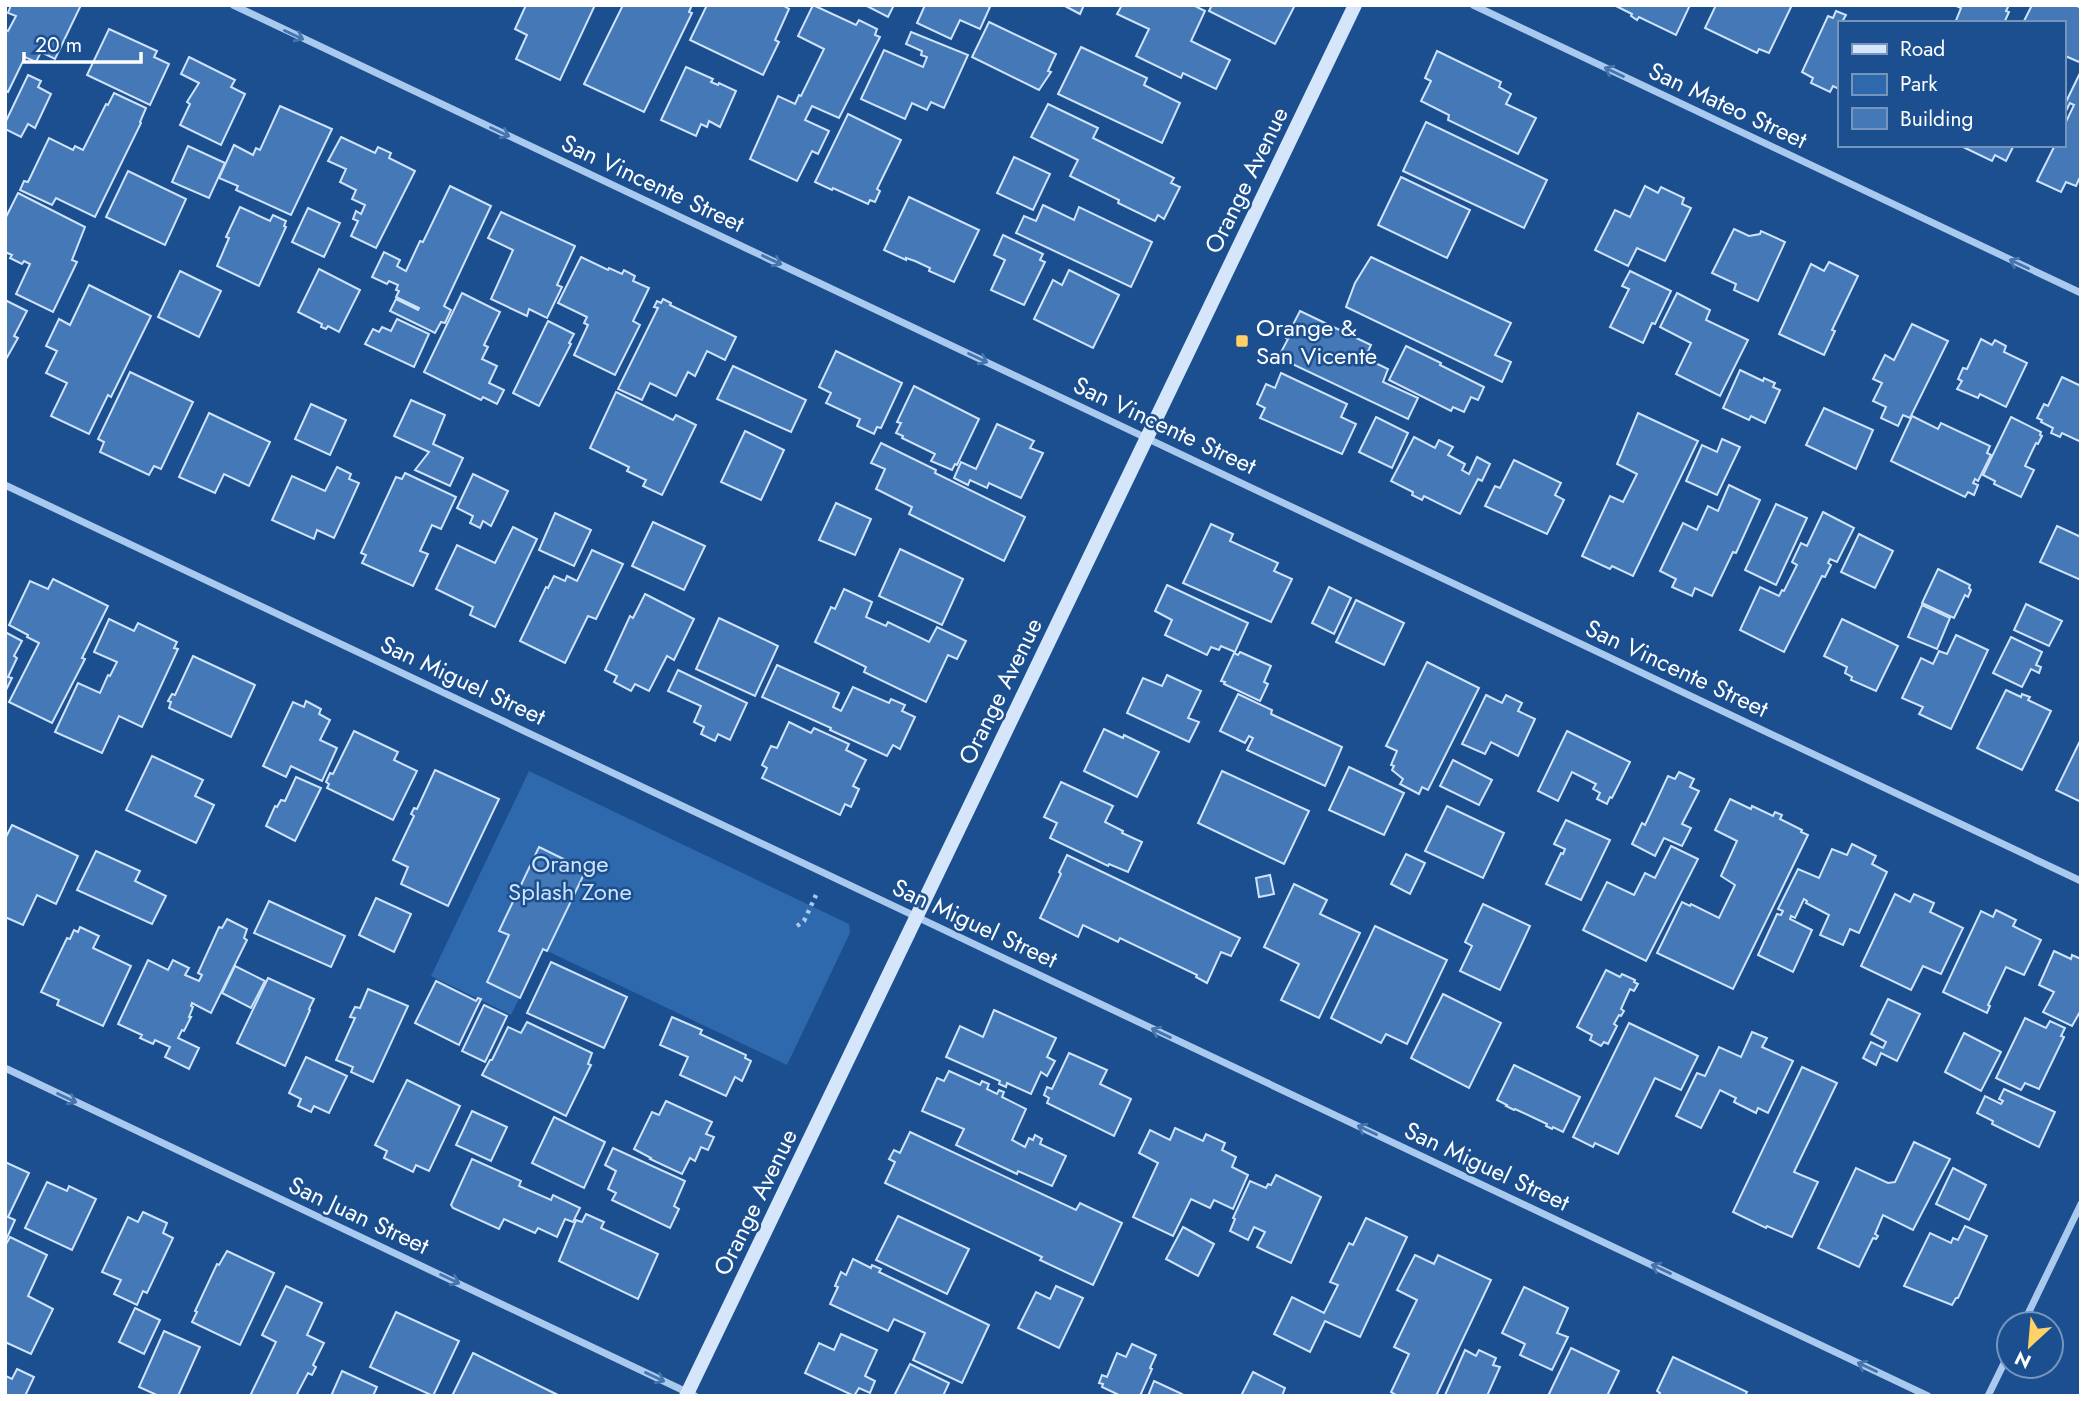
<svg xmlns="http://www.w3.org/2000/svg" width="2086" height="1401" font-family="Jost,sans-serif">
<style>
.green{fill:#2e69ad}
.building{fill:#4478b7;stroke:#cfe3fa;stroke-width:2}
.lines{fill:none;stroke-linecap:round;stroke-linejoin:round}
.path{stroke:#a9c9ee;stroke-width:4.5;stroke-dasharray:3.5 5;stroke-linecap:butt}
.street{stroke:#a9c9ee;stroke-width:7}
.secondary{stroke:#d6e6fa;stroke-width:14}
.oneway{stroke:#4674ac}
.poi-dot{fill:#ffd166;stroke:#1b4f8f;stroke-width:2.5}
.labels{text-anchor:middle;dominant-baseline:central;stroke-width:5;stroke-linejoin:round;paint-order:stroke}
.street-label{font-size:24px;fill:#fff;stroke:#1b4f8f}
.poi-label{font-size:24px;fill:#fff;stroke:#1b4f8f;text-anchor:start}
.park-label{font-size:24px;fill:#cfe3fa;stroke:#1b4f8f}
</style>
<rect width="100%" height="100%" fill="#1b4f8f"/>
<polygon class="green" points="529,771 849,924 850,933 787,1065 543,949 511,1015 431,976"/>
<g class="building">
<polygon points="11,5 81,5 55,59 41,52 36,62 25,57 8,92 5,90 5,29 8,31 16,16 8,13"/>
<polygon points="526,5 595,5 560,80 516,59 527,35 515,29"/>
<polygon points="623,5 692,5 689,12 692,13 644,112 584,84"/>
<polygon points="707,5 782,5 789,9 775,40 779,42 763,75 690,40"/>
<polygon points="813,5 856,25 859,20 877,29 875,35 880,37 839,118 812,106 805,120 829,131 818,154 812,151 797,181 750,159 778,96 795,104 799,95 801,96 824,49 798,36"/>
<polygon points="865,5 894,5 888,17"/>
<polygon points="925,5 985,5 990,7 980,29 960,20 951,39 917,23"/>
<polygon points="1063,5 1084,5 1080,14"/>
<polygon points="1122,5 1193,5 1205,11 1191,41 1230,60 1216,89 1183,73 1181,78 1136,56 1149,29 1117,14"/>
<polygon points="1212,5 1295,5 1275,44 1209,11"/>
<polygon points="1614,5 1690,5 1676,35 1639,17 1637,20 1631,16 1632,14"/>
<polygon points="1716,5 1792,5 1769,53 1759,49 1757,53 1705,28"/>
<polygon points="1954,5 2009,5 2006,11 2009,12 2004,23 1955,23 1961,8"/>
<polygon points="2032,5 2075,5 2081,8 2081,59 2079,62 2063,55 2063,23 2023,23"/>
<polygon points="1836,11 1846,15 1842,22 1845,23 1839,23 1839,89 1833,86 1830,92 1811,83 1813,78 1802,72 1828,16 1833,18"/>
<polygon points="989,22 1056,54 1048,71 1051,72 1039,90 972,57"/>
<polygon points="109,29 157,51 154,57 169,64 150,105 87,75"/>
<polygon points="911,32 968,55 944,108 931,102 927,110 912,103 905,119 861,99 884,50 923,67 927,57 921,55 922,51 906,44"/>
<polygon points="1081,47 1147,78 1144,85 1180,103 1162,143 1058,94"/>
<polygon points="1437,51 1501,82 1499,87 1511,94 1506,104 1536,118 1518,154 1448,120 1449,115 1421,101 1431,81 1425,78"/>
<polygon points="189,57 235,80 231,87 245,94 221,145 180,125 190,104 187,102 199,83 181,74"/>
<polygon points="686,67 713,79 711,82 718,85 719,83 736,91 720,127 709,121 707,127 701,124 696,136 661,120"/>
<polygon points="2081,71 2081,180 2079,179 2076,186 2066,182 2061,192 2037,181 2055,145 2063,145 2063,128 2074,105 2070,103 2064,115 2063,108"/>
<polygon points="28,75 41,81 38,87 51,94 35,128 28,124 21,137 5,129 5,123"/>
<polygon points="114,93 146,108 140,122 141,123 95,217 56,198 52,205 20,190 24,181 28,182 49,138 73,150 75,146 83,150 106,104 108,105"/>
<polygon points="1048,104 1098,128 1093,138 1174,178 1171,183 1180,187 1164,219 1158,215 1155,221 1118,203 1119,200 1070,176 1078,160 1031,137"/>
<polygon points="280,106 332,129 291,215 236,190 238,186 219,178 234,145 253,155 256,148 260,150"/>
<polygon points="848,114 901,140 877,189 880,191 875,202 870,200 868,204 833,188 832,190 815,182"/>
<polygon points="1426,122 1547,180 1524,228 1403,171"/>
<polygon points="341,137 375,153 378,147 391,153 389,158 415,171 376,248 351,236 358,221 353,219 356,211 361,214 365,205 352,199 356,190 340,182 346,169 328,161"/>
<polygon points="1959,145 2014,145 2006,161 1995,155 1992,161"/>
<polygon points="188,146 225,163 209,198 172,182"/>
<polygon points="1014,157 1050,174 1033,210 997,193"/>
<polygon points="128,171 186,199 165,245 106,217"/>
<polygon points="1401,177 1470,210 1447,258 1378,225"/>
<polygon points="450,186 491,206 444,306 451,310 445,323 441,322 435,333 390,311 396,299 418,310 419,308 396,297 399,291 396,290 398,285 389,281 387,284 372,277 384,252 400,260 397,266 406,271 420,241 423,242"/>
<polygon points="1645,186 1658,193 1661,187 1684,198 1682,204 1691,208 1665,261 1637,248 1628,266 1595,250 1615,210 1630,217"/>
<polygon points="18,193 85,227 72,260 77,262 53,312 16,294 30,264 24,261 22,264 10,258 12,255 5,252 5,219"/>
<polygon points="909,197 979,230 954,282 929,271 930,268 915,261 906,258 906,260 884,250"/>
<polygon points="1043,205 1074,220 1079,207 1152,242 1131,287 1016,233 1024,216 1036,221"/>
<polygon points="240,207 270,221 273,215 286,221 284,226 286,227 259,286 217,266 229,238 226,237"/>
<polygon points="308,208 340,223 324,257 292,242"/>
<polygon points="501,212 575,246 557,285 562,287 547,318 529,309 527,316 491,299 513,250 488,238"/>
<polygon points="1734,229 1749,236 1760,234 1761,231 1785,242 1758,301 1734,290 1736,284 1712,273"/>
<polygon points="1003,235 1043,254 1040,260 1045,262 1024,305 991,290 1005,260 994,255"/>
<polygon points="581,257 608,270 609,268 622,274 624,270 635,276 633,281 649,288 633,321 640,325 615,375 574,355 588,325 584,323 587,317 558,303"/>
<polygon points="1371,257 1511,323 1495,355 1511,362 1502,382 1346,307 1355,283"/>
<polygon points="1829,262 1858,276 1832,330 1835,331 1824,355 1779,334 1811,264 1824,271"/>
<polygon points="319,269 360,290 339,332 328,326 326,329 321,327 322,324 298,312"/>
<polygon points="1069,270 1119,295 1093,348 1034,319 1053,280 1062,285"/>
<polygon points="180,271 221,291 199,337 158,317"/>
<polygon points="1630,271 1671,291 1655,324 1652,323 1643,343 1610,327 1629,289 1622,286"/>
<polygon points="89,285 151,316 111,397 108,395 89,434 51,416 67,383 46,373 57,351 46,346 59,319 70,325"/>
<polygon points="462,293 500,312 484,345 488,347 482,359 497,366 489,383 504,390 497,404 483,397 481,400 424,372"/>
<polygon points="1677,293 1710,310 1706,320 1748,340 1720,396 1676,374 1691,343 1660,327"/>
<polygon points="663,299 671,303 670,305 736,337 725,360 707,351 695,376 688,372 676,396 650,383 642,400 618,389 658,308 654,307 657,301 661,303"/>
<polygon points="5,300 27,311 14,336 18,338 5,361"/>
<polygon points="1300,311 1371,345 1365,358 1388,369 1383,382 1418,398 1408,419 1288,362 1289,359 1280,354 1288,339 1286,338"/>
<polygon points="397,319 429,334 414,367 365,344 373,329 379,332 382,327 391,331"/>
<polygon points="548,321 574,334 569,343 571,344 539,406 513,393"/>
<polygon points="1912,324 1948,341 1910,418 1903,415 1898,426 1881,418 1886,407 1873,401 1882,383 1873,379 1885,355 1894,360"/>
<polygon points="1981,339 1992,345 1995,340 2006,346 2004,352 2027,363 2006,407 1980,394 1978,398 1957,389 1962,381 1958,379 1963,368 1967,369"/>
<polygon points="1406,346 1441,363 1440,365 1484,387 1478,400 1471,397 1464,412 1453,407 1451,411 1389,380"/>
<polygon points="836,351 902,383 881,428 877,427 874,434 857,426 860,419 826,403 831,393 819,387"/>
<polygon points="733,366 806,400 791,432 717,399"/>
<polygon points="1740,370 1763,381 1764,378 1775,383 1773,387 1780,390 1765,423 1751,416 1749,420 1723,408"/>
<polygon points="130,372 193,402 161,469 154,466 149,475 100,452 104,442 98,439"/>
<polygon points="1281,373 1347,404 1341,417 1356,424 1342,454 1260,418 1265,408 1257,404 1266,384 1275,388"/>
<polygon points="2062,377 2081,386 2081,442 2062,433 2060,437 2051,433 2053,428 2041,422 2042,420 2037,418 2044,404 2048,406"/>
<polygon points="914,386 979,419 957,465 955,464 952,470 931,461 935,454 902,438 903,436 896,433 901,423 897,422"/>
<polygon points="616,392 673,420 676,415 696,425 662,495 643,486 646,480 627,471 629,467 590,448"/>
<polygon points="411,400 445,415 433,444 463,458 450,486 415,470 429,452 394,436"/>
<polygon points="311,404 346,420 330,455 295,439"/>
<polygon points="1824,408 1873,430 1856,469 1806,445"/>
<polygon points="209,413 270,442 249,486 224,474 215,493 179,477"/>
<polygon points="1638,413 1698,441 1633,576 1612,566 1610,569 1582,556 1610,496 1623,502 1637,474 1617,464"/>
<polygon points="1912,416 1938,429 1941,423 1990,446 1987,453 1991,455 1978,481 1975,479 1973,483 1978,485 1974,495 1968,492 1965,497 1891,461"/>
<polygon points="1376,417 1408,433 1392,468 1359,452"/>
<polygon points="2011,417 2041,432 2040,435 2042,436 2038,444 2036,443 2025,466 2034,470 2021,497 1994,484 1995,481 1983,475"/>
<polygon points="997,424 1034,441 1030,448 1043,453 1021,498 989,483 987,488 970,480 968,485 954,478 961,462 976,469"/>
<polygon points="745,431 784,450 761,500 721,482"/>
<polygon points="1414,437 1435,448 1439,440 1453,447 1448,455 1465,464 1462,470 1469,474 1477,457 1490,464 1482,481 1478,479 1460,514 1424,496 1422,500 1412,495 1413,492 1391,481"/>
<polygon points="1722,439 1740,447 1717,495 1686,481 1702,445 1717,452"/>
<polygon points="881,443 936,470 935,473 1025,517 1004,561 909,514 912,507 876,489 885,469 871,463"/>
<polygon points="1514,460 1561,483 1555,495 1564,500 1547,534 1485,506 1495,486 1500,488"/>
<polygon points="337,467 351,474 349,479 359,483 334,538 317,530 314,539 272,520 292,476 325,491"/>
<polygon points="405,473 456,497 441,529 432,525 420,551 428,554 413,586 362,563 366,555 361,553 396,477 402,479"/>
<polygon points="473,474 508,491 491,526 483,521 480,528 470,523 473,516 457,508"/>
<polygon points="1729,485 1760,500 1736,553 1733,552 1712,596 1695,588 1692,596 1672,587 1676,579 1660,571 1683,523 1697,530 1708,506 1718,511"/>
<polygon points="836,503 871,519 855,555 819,540"/>
<polygon points="1776,504 1807,518 1776,585 1745,570"/>
<polygon points="1823,512 1854,528 1837,562 1830,559 1828,563 1831,565 1825,577 1822,576 1784,652 1740,630 1760,587 1779,596 1782,590 1784,591 1797,565 1792,562 1801,543 1807,546"/>
<polygon points="555,513 591,530 574,566 539,550"/>
<polygon points="653,522 705,546 684,590 632,566"/>
<polygon points="1211,524 1233,534 1230,541 1278,563 1274,571 1292,579 1271,622 1183,583"/>
<polygon points="2057,526 2081,537 2081,580 2040,562"/>
<polygon points="513,527 537,539 495,627 470,615 473,607 436,589 457,545 495,563"/>
<polygon points="1859,534 1893,551 1875,588 1841,572"/>
<polygon points="900,549 963,579 942,625 879,596"/>
<polygon points="592,550 623,564 596,619 588,616 565,663 520,641 546,587 548,588 554,576 565,581 567,576 577,581"/>
<polygon points="1938,569 1970,585 1969,588 1971,590 1968,597 1965,595 1954,618 1922,603"/>
<polygon points="53,579 108,606 82,658 85,659 52,723 9,702 39,643 27,637 28,635 9,625 30,581 48,589"/>
<polygon points="1167,585 1248,623 1235,652 1221,646 1219,650 1211,647 1207,655 1165,635 1172,620 1155,611"/>
<polygon points="1329,587 1351,598 1334,634 1312,623"/>
<polygon points="844,589 872,602 866,617 886,626 888,622 929,642 937,627 966,641 957,659 948,655 926,702 864,672 866,667 815,642 831,607 835,609"/>
<polygon points="645,594 694,619 674,660 667,656 649,691 635,684 631,691 614,682 617,676 605,670 630,616 633,618"/>
<polygon points="1356,600 1404,623 1384,665 1336,642"/>
<polygon points="2026,604 2062,621 2049,646 2014,630"/>
<polygon points="1922,605 1950,618 1937,649 1908,637"/>
<polygon points="719,618 778,646 755,696 696,669"/>
<polygon points="109,619 134,631 138,623 177,642 174,648 178,649 142,727 119,716 102,753 55,732 78,683 100,693 108,675 110,676 117,662 94,652"/>
<polygon points="1842,619 1898,646 1876,691 1851,680 1852,677 1845,673 1847,667 1824,656"/>
<polygon points="5,632 22,641 14,656 17,658 8,677 12,678 5,692"/>
<polygon points="1956,635 1988,650 1951,729 1919,714 1923,707 1902,698 1921,658 1933,664 1939,651 1947,654"/>
<polygon points="2011,637 2042,652 2036,665 2041,667 2039,673 2031,669 2022,687 1993,673"/>
<polygon points="1240,652 1271,666 1264,682 1268,684 1260,701 1224,684 1225,682 1221,681 1234,653 1238,655"/>
<polygon points="193,656 255,685 231,737 169,708 171,702 168,701 172,694 175,695"/>
<polygon points="1427,662 1479,688 1428,790 1422,787 1419,794 1400,784 1403,779 1392,770 1394,766 1391,765 1397,751 1386,746"/>
<polygon points="777,665 839,693 833,707 841,711 853,687 889,703 891,699 905,705 902,711 915,717 900,749 893,745 887,756 830,730 831,728 762,697"/>
<polygon points="678,670 747,703 730,740 718,734 715,741 701,734 704,727 694,722 701,706 668,691"/>
<polygon points="1167,675 1201,691 1188,718 1199,722 1189,742 1127,713 1143,678 1162,686"/>
<polygon points="2006,690 2021,697 2022,694 2030,697 2028,700 2051,711 2022,770 1977,748"/>
<polygon points="1238,694 1272,710 1271,714 1342,747 1325,786 1247,750 1253,738 1249,736 1245,743 1220,731"/>
<polygon points="1486,695 1502,703 1506,695 1522,703 1518,711 1535,719 1518,756 1491,742 1485,754 1462,744"/>
<polygon points="306,701 321,709 319,714 330,720 320,740 337,748 322,781 291,766 286,777 263,766 293,702 304,707"/>
<polygon points="789,722 811,733 814,728 849,744 846,750 866,760 853,786 859,789 851,807 845,804 840,815 762,778 767,768 762,765 771,746 777,748"/>
<polygon points="1104,729 1123,738 1124,735 1159,752 1137,797 1084,771"/>
<polygon points="354,731 398,752 394,760 417,771 393,820 327,788 329,784 326,782 330,773 333,774"/>
<polygon points="1567,731 1630,762 1612,798 1610,797 1607,804 1597,799 1600,793 1593,789 1596,784 1572,772 1558,801 1538,791"/>
<polygon points="2081,739 2081,802 2056,790"/>
<polygon points="152,756 203,780 195,796 214,805 196,843 126,810"/>
<polygon points="1453,760 1492,780 1479,805 1440,786"/>
<polygon points="1349,767 1404,793 1384,835 1329,810"/>
<polygon points="435,770 499,799 448,906 401,884 408,867 393,860 414,816 411,814 414,808 417,809"/>
<polygon points="1222,771 1309,811 1284,864 1198,823"/>
<polygon points="1679,772 1694,779 1690,787 1699,791 1682,824 1691,828 1682,846 1664,838 1655,856 1632,844 1642,823 1645,825 1668,776 1675,779"/>
<polygon points="296,777 321,788 295,841 266,826 275,806 277,807 281,800 285,801"/>
<polygon points="1061,782 1113,806 1105,822 1123,831 1122,833 1142,842 1128,872 1109,864 1108,866 1050,838 1057,823 1044,817"/>
<polygon points="1730,799 1751,809 1752,806 1773,816 1775,812 1782,815 1780,819 1802,830 1801,832 1808,835 1733,989 1657,953 1682,902 1690,906 1691,904 1719,918 1735,885 1721,876 1737,841 1715,830"/>
<polygon points="1447,806 1504,833 1483,878 1425,851"/>
<polygon points="1566,820 1610,840 1581,900 1546,884 1561,853 1563,854 1565,849 1554,844"/>
<polygon points="12,825 78,856 56,904 37,895 23,925 5,917 5,839"/>
<polygon points="1852,844 1876,856 1872,864 1887,872 1859,933 1850,929 1843,945 1820,935 1829,915 1806,903 1807,901 1804,899 1795,918 1791,916 1790,919 1812,930 1793,972 1758,955 1777,914 1781,915 1783,911 1778,909 1798,869 1819,878 1832,849 1847,855"/>
<polygon points="1671,846 1698,859 1646,961 1583,930 1607,882 1634,895 1645,873 1655,878"/>
<polygon points="539,847 586,870 547,951 543,949 520,998 487,982 509,935 499,931"/>
<polygon points="96,851 140,871 135,881 166,896 152,924 77,890"/>
<polygon points="1406,854 1425,863 1410,894 1391,884"/>
<polygon points="1067,855 1240,938 1231,956 1221,952 1207,983 1196,977 1197,975 1120,938 1118,942 1083,925 1078,937 1040,918 1061,874 1059,872"/>
<polygon points="1270,875 1274,894 1259,897 1256,878"/>
<polygon points="1294,884 1327,900 1320,914 1360,933 1319,1018 1281,1000 1299,964 1264,947"/>
<polygon points="1895,894 1910,902 1914,894 1934,903 1930,912 1963,928 1941,974 1923,966 1911,990 1861,966"/>
<polygon points="376,898 411,914 394,952 359,935"/>
<polygon points="269,901 345,936 331,967 254,933"/>
<polygon points="1483,904 1530,926 1500,990 1460,971 1472,946 1465,942"/>
<polygon points="1996,910 2016,920 2013,926 2041,940 2024,975 2006,967 1988,1005 1990,1006 1987,1013 1943,992 1981,911 1993,917"/>
<polygon points="227,919 247,929 244,938 247,940 211,1013 192,1003 191,1006 193,1007 189,1017 191,1017 184,1031 182,1030 178,1038 199,1048 189,1069 165,1057 170,1047 155,1040 153,1044 140,1038 142,1035 118,1024 148,960 168,970 173,960 189,968 185,975 199,981 202,975 198,973 219,927 222,928"/>
<polygon points="1375,926 1447,960 1407,1044 1386,1034 1381,1043 1331,1018"/>
<polygon points="80,927 99,936 93,948 131,966 103,1026 57,1005 59,1000 41,992 67,938 70,939 74,930 78,932"/>
<polygon points="2054,951 2071,959 2072,955 2081,959 2081,1010 2072,1026 2043,1012 2054,992 2039,985"/>
<polygon points="551,962 627,997 604,1048 527,1013"/>
<polygon points="235,966 265,981 251,1008 222,993"/>
<polygon points="1606,970 1620,977 1622,974 1635,980 1634,982 1638,984 1634,991 1630,989 1621,1009 1624,1011 1621,1016 1619,1015 1614,1024 1617,1026 1608,1044 1604,1042 1601,1046 1590,1040 1592,1035 1577,1027"/>
<polygon points="268,978 314,999 309,1009 310,1010 285,1066 237,1043"/>
<polygon points="436,981 476,1001 478,998 481,999 459,1045 415,1023"/>
<polygon points="368,989 408,1006 373,1082 351,1072 353,1067 336,1060 355,1018 350,1017 355,1007 360,1008"/>
<polygon points="1443,994 1501,1023 1469,1088 1411,1058"/>
<polygon points="1888,999 1920,1014 1897,1061 1881,1053 1876,1065 1863,1058 1871,1042 1883,1048 1886,1042 1871,1034"/>
<polygon points="484,1005 507,1016 485,1062 462,1051"/>
<polygon points="994,1010 1056,1038 1047,1057 1055,1061 1047,1076 1041,1072 1031,1094 1007,1083 1006,1087 999,1084 1000,1081 946,1057 960,1026 983,1037"/>
<polygon points="672,1017 702,1030 700,1034 746,1055 745,1058 751,1061 742,1081 735,1077 726,1096 680,1075 688,1057 660,1045"/>
<polygon points="2025,1018 2046,1028 2050,1021 2065,1028 2061,1036 2064,1037 2039,1089 2025,1083 2021,1090 1996,1078"/>
<polygon points="527,1022 592,1053 588,1064 591,1065 566,1116 482,1075 490,1060 492,1060 508,1027 521,1033"/>
<polygon points="1629,1023 1698,1056 1681,1090 1655,1078 1618,1154 1595,1143 1593,1147 1573,1137"/>
<polygon points="1752,1032 1767,1038 1762,1047 1793,1061 1768,1113 1758,1108 1756,1113 1734,1102 1736,1098 1720,1090 1701,1128 1676,1116 1697,1073 1705,1076 1719,1047 1741,1057"/>
<polygon points="1964,1033 2001,1052 1981,1091 1945,1072"/>
<polygon points="1069,1053 1107,1070 1100,1084 1131,1099 1114,1136 1047,1103 1049,1098 1044,1095 1047,1087 1052,1089"/>
<polygon points="306,1057 347,1076 329,1113 314,1106 311,1112 298,1106 301,1099 289,1093"/>
<polygon points="1514,1065 1580,1097 1563,1132 1553,1127 1552,1129 1546,1126 1547,1124 1515,1109 1514,1110 1506,1106 1507,1105 1497,1100"/>
<polygon points="1802,1067 1837,1083 1794,1172 1818,1182 1792,1237 1767,1226 1766,1228 1733,1212"/>
<polygon points="949,1071 980,1085 982,1081 989,1084 987,1089 997,1094 999,1090 1004,1092 1002,1097 1026,1109 1012,1140 1025,1147 1029,1138 1033,1140 1035,1135 1042,1139 1040,1144 1066,1156 1052,1186 1018,1171 1017,1174 956,1145 964,1129 922,1111 937,1078 944,1081"/>
<polygon points="407,1080 460,1106 429,1171 416,1165 413,1172 384,1158 387,1151 375,1145"/>
<polygon points="2004,1089 2055,1112 2039,1147 1992,1124 1993,1121 1977,1113 1985,1096 2001,1104 2003,1101 1999,1099"/>
<polygon points="666,1101 712,1122 706,1134 714,1137 708,1150 701,1147 695,1161 690,1158 682,1174 650,1159 651,1158 634,1149 652,1112 659,1115"/>
<polygon points="472,1111 507,1127 491,1161 456,1145"/>
<polygon points="554,1117 605,1142 584,1188 532,1163"/>
<polygon points="1175,1128 1203,1141 1206,1134 1225,1143 1222,1150 1236,1157 1232,1167 1248,1175 1233,1209 1214,1200 1210,1208 1191,1199 1173,1236 1133,1217 1158,1163 1139,1153 1150,1130 1170,1140"/>
<polygon points="910,1132 1076,1210 1080,1203 1122,1223 1093,1285 1040,1260 1042,1257 885,1183 895,1162 889,1159 894,1150 900,1153"/>
<polygon points="1914,1142 1950,1159 1913,1230 1883,1215 1875,1234 1878,1236 1876,1239 1873,1238 1859,1267 1818,1248 1856,1168 1888,1183 1895,1182"/>
<polygon points="613,1148 685,1181 674,1206 679,1209 670,1228 612,1200 616,1193 608,1189 616,1171 605,1165"/>
<polygon points="472,1159 521,1181 519,1186 551,1200 553,1195 580,1208 573,1222 565,1219 557,1237 538,1228 535,1233 504,1219 499,1229 453,1208 451,1205"/>
<polygon points="5,1162 29,1173 8,1217 15,1220 5,1242"/>
<polygon points="1953,1168 1986,1185 1969,1220 1936,1204"/>
<polygon points="1276,1175 1321,1197 1291,1263 1257,1247 1265,1232 1254,1227 1248,1240 1230,1231 1235,1219 1233,1218 1250,1181 1266,1188 1268,1184 1271,1185"/>
<polygon points="47,1182 67,1191 69,1186 96,1199 72,1250 25,1228"/>
<polygon points="143,1212 167,1223 163,1233 173,1238 147,1293 143,1291 137,1305 114,1294 121,1280 102,1272 128,1217 138,1222"/>
<polygon points="586,1214 604,1222 601,1228 658,1254 638,1299 559,1261 576,1220 582,1222"/>
<polygon points="898,1216 969,1249 947,1294 876,1260"/>
<polygon points="1366,1218 1407,1237 1360,1337 1325,1321 1310,1352 1274,1334 1292,1297 1324,1313 1338,1285 1330,1282 1349,1243 1353,1245"/>
<polygon points="1965,1226 1987,1236 1958,1298 1956,1298 1952,1305 1904,1286 1930,1233 1951,1243 1953,1238 1958,1240"/>
<polygon points="1183,1227 1214,1244 1198,1276 1166,1259"/>
<polygon points="10,1237 47,1255 28,1296 53,1309 31,1354 5,1342 5,1246"/>
<polygon points="227,1251 274,1273 240,1345 192,1322 197,1312 195,1311 217,1264 219,1265"/>
<polygon points="1415,1255 1434,1264 1438,1255 1491,1280 1436,1396 1398,1396 1391,1392 1409,1354 1394,1347 1417,1300 1397,1290"/>
<polygon points="853,1259 871,1268 872,1265 881,1269 879,1272 989,1325 962,1383 913,1360 925,1333 894,1319 888,1331 830,1304 838,1287 835,1286 841,1272 846,1275"/>
<polygon points="286,1286 322,1303 307,1335 324,1343 313,1365 316,1367 312,1375 308,1373 297,1394 301,1396 250,1396 276,1342 262,1335"/>
<polygon points="1056,1286 1083,1298 1059,1348 1018,1328 1036,1292 1050,1299"/>
<polygon points="1524,1287 1568,1308 1557,1333 1568,1337 1552,1370 1520,1355 1525,1344 1502,1333"/>
<polygon points="135,1308 160,1320 144,1354 119,1342"/>
<polygon points="396,1312 459,1341 433,1396 370,1367"/>
<polygon points="164,1331 200,1347 178,1396 159,1396 139,1387"/>
<polygon points="841,1334 877,1350 865,1376 875,1381 870,1393 859,1388 854,1396 805,1373 819,1343 834,1350"/>
<polygon points="1132,1344 1156,1355 1150,1368 1152,1369 1140,1396 1121,1396 1102,1387 1103,1384 1099,1383 1102,1375 1107,1377 1117,1353 1126,1357"/>
<polygon points="1571,1348 1619,1371 1607,1396 1548,1396"/>
<polygon points="1465,1350 1476,1356 1479,1350 1496,1358 1493,1365 1500,1367 1487,1396 1445,1395"/>
<polygon points="473,1353 560,1396 452,1396"/>
<polygon points="1673,1357 1747,1392 1745,1396 1658,1396 1660,1393 1657,1391"/>
<polygon points="910,1364 949,1383 943,1396 894,1396"/>
<polygon points="17,1369 34,1377 25,1396 5,1396 5,1378 6,1376 12,1379"/>
<polygon points="342,1371 377,1387 373,1396 331,1396"/>
<polygon points="1253,1372 1285,1388 1282,1396 1241,1396"/>
<polygon points="1154,1381 1182,1394 1181,1396 1148,1396"/>
</g>
<g class="lines">
<polyline class="path" points="797,926 804,921 816,895"/>
<g class="street">
<polyline points="233,5 2081,881"/>
<polyline points="1473,5 2081,293"/>
<polyline points="5,485 1928,1396"/>
<polyline points="5,1068 695,1396"/>
<polyline points="2023,1324 2081,1204"/>
<polyline points="1988,1396 2009,1353"/>
</g>
<polyline class="secondary" points="686,1396 1355,5"/>
</g>
<defs><path id="oneway-shaft" d="M-6 0H5M1.5-3L5.5 0L1.5 3" fill="none" stroke-width="1.6" stroke-linecap="round" stroke-linejoin="round" transform="scale(1.75)"/></defs>
<g class="oneway">
<use href="#oneway-shaft" transform="translate(294 35) rotate(25)"/>
<use href="#oneway-shaft" transform="translate(1614 72) rotate(-155)"/>
<use href="#oneway-shaft" transform="translate(500 132) rotate(25)"/>
<use href="#oneway-shaft" transform="translate(772 260) rotate(25)"/>
<use href="#oneway-shaft" transform="translate(2019 264) rotate(-155)"/>
<use href="#oneway-shaft" transform="translate(978 358) rotate(25)"/>
<use href="#oneway-shaft" transform="translate(1161 1033) rotate(-155)"/>
<use href="#oneway-shaft" transform="translate(67 1098) rotate(25)"/>
<use href="#oneway-shaft" transform="translate(1367 1130) rotate(-155)"/>
<use href="#oneway-shaft" transform="translate(1661 1269) rotate(-155)"/>
<use href="#oneway-shaft" transform="translate(450 1279) rotate(25)"/>
<use href="#oneway-shaft" transform="translate(1867 1367) rotate(-155)"/>
<use href="#oneway-shaft" transform="translate(655 1377) rotate(25)"/>
</g>
<rect class="poi-dot" x="1235" y="334" width="14" height="14" rx="3.5"/>
<g class="labels">
<g class="street-label">
<text transform="translate(1728 105) rotate(25)">San Mateo Street</text>
<text transform="translate(1246 180) rotate(-64)">Orange Avenue</text>
<text transform="translate(653 183) rotate(25)">San Vincente Street</text>
<text transform="translate(1165 425) rotate(25)">San Vincente Street</text>
<text transform="translate(1677 668) rotate(25)">San Vincente Street</text>
<text transform="translate(463 680) rotate(25)">San Miguel Street</text>
<text transform="translate(1000 691) rotate(-64)">Orange Avenue</text>
<text transform="translate(975 923) rotate(25)">San Miguel Street</text>
<text transform="translate(1487 1166) rotate(25)">San Miguel Street</text>
<text transform="translate(755 1202) rotate(-64)">Orange Avenue</text>
<text transform="translate(359 1215) rotate(25)">San Juan Street</text>
</g>
<g class="poi-label">
<text x="1256" y="327">Orange &amp;<tspan x="1256" dy="28">San Vicente</tspan></text>
</g>
<g class="park-label">
<text x="570" y="863">Orange<tspan x="570" dy="28">Splash Zone</tspan></text>
</g>
</g>
<rect width="2086" height="1401" fill="none" stroke="#ffffff" stroke-width="14"/>
<rect x="1838" y="21" width="228" height="126" fill="#1b4f8f" stroke="#7695bc" stroke-width="2"/>
<rect x="1852" y="44" width="35" height="10" fill="#d6e6fa" stroke="#7695bc" stroke-width="2"/>
<text x="1900" y="56" font-size="21" fill="#ffffff">Road</text>
<rect x="1852" y="74" width="35" height="21" fill="#2e69ad" stroke="#7695bc" stroke-width="2"/>
<text x="1900" y="91" font-size="21" fill="#ffffff">Park</text>
<rect x="1852" y="108" width="35" height="21" fill="#4478b7" stroke="#7695bc" stroke-width="2"/>
<text x="1900" y="126" font-size="21" fill="#ffffff">Building</text>
<g transform="translate(2030 1345) rotate(206)"><circle r="33" fill="#1b4f8f" stroke="#7695bc" stroke-width="2"/>
<path d="M0-5L12 26L0 18L-12 26Z" fill="#ffd166"/>
<text y="-10" font-size="19" font-weight="bold" text-anchor="middle" fill="#ffffff">N</text>
</g>
<path d="M24 52v10h117v-10" fill="none" stroke="#ffffff" stroke-width="3.5"/>
<text x="35" y="52" font-size="21" fill="#ffffff" stroke="#1b4f8f" stroke-width="5" paint-order="stroke">20 m</text>
</svg>
